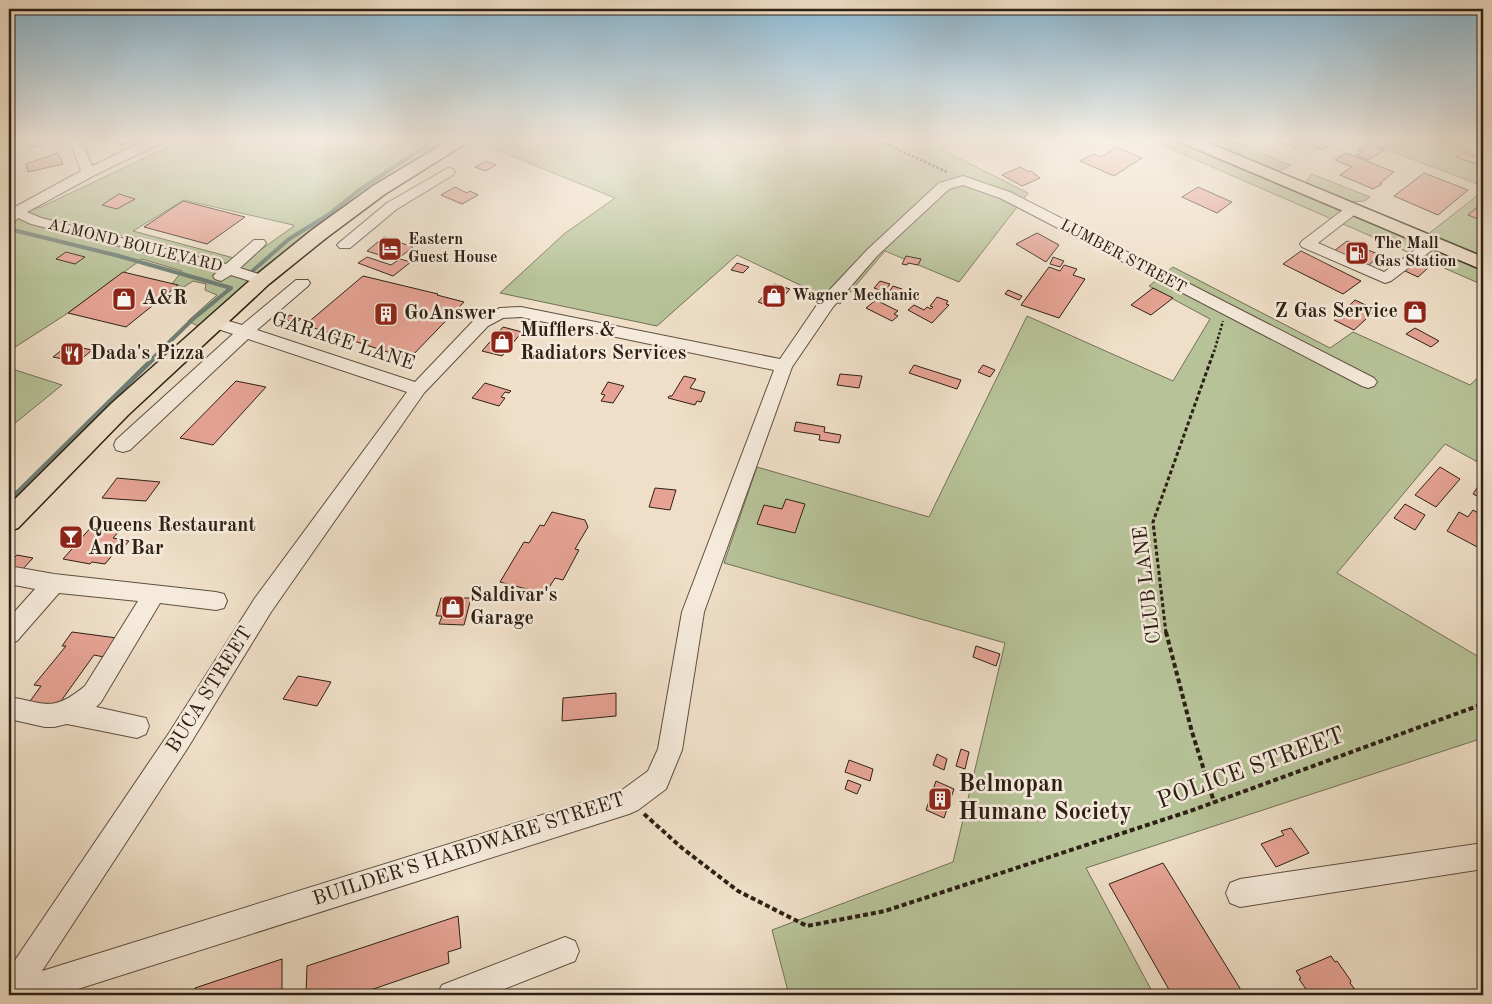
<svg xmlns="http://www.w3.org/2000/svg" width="1492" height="1004" font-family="'Old Standard TT',serif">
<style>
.green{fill:#b7c298;stroke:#727156;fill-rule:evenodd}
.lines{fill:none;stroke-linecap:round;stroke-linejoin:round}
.stream-far1{stroke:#6e7e75;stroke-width:4}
.stream{stroke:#6e7e75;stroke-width:5}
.building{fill:#e6a395;stroke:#2d2014}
.minor-casing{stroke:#5e5041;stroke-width:2}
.major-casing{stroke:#2d2014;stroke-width:3}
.path-far2{stroke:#2d2014;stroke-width:2.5;stroke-dasharray:2.5 2;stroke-linecap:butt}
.path-far1{stroke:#2d2014;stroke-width:3;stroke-dasharray:4 2.5;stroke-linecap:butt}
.path{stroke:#2d2014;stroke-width:4;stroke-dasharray:5 3;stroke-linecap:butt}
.minor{fill:#f5eadb;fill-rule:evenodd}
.major{fill:#efdfc8;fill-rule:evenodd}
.labels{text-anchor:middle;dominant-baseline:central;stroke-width:5;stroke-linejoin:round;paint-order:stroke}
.far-poi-label{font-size:16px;font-weight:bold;fill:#2d2014;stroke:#f5eadb;text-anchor:start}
.far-street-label{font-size:16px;fill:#2d2014;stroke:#f5eadb}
.poi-label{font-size:20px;font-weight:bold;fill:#2d2014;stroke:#f5eadb;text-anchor:start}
.street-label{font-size:20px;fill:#2d2014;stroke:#f5eadb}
.near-street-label{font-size:24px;fill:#2d2014;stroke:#f5eadb}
.near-poi-label{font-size:24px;font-weight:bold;fill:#2d2014;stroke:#f5eadb;text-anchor:start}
</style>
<rect width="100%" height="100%" fill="#efdfc8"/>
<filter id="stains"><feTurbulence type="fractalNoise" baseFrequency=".004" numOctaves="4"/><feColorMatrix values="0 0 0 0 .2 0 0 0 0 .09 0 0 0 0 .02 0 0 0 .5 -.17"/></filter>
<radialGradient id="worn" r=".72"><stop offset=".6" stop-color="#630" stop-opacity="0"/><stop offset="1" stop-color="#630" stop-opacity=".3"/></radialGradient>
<g class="green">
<path d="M185,139H462L417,165L206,330L188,321L217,295L205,290L206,284L193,281L184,287L172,284L182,271L142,259L68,313L9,351V215L41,207ZM184,200L293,225L294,226L245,261L133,231Z"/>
<polygon points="470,139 961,139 941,149 1028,193 959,282 885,251 840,304 737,255 657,326 500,293 564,234 615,198"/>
<polygon points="1148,139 1177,139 1483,270 1483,285"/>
<polygon points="1367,139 1483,139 1483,186 1364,141"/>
<path d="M1230,141L1290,165C1287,167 1284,170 1280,170C1270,171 1228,153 1224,144Z"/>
<polygon points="1312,174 1370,197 1364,201 1351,202 1307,183 1307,180"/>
<polygon points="1483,191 1483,258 1427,235"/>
<polygon points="1173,267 1330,348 1353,332 1470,385 1483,373 1483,465 1445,444 1337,573 1479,657 1483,655 1483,738 1086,868 1154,995 789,995 772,930 953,862 1005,643 724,563 757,467 929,517 1027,316 1173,381 1210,319 1149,286"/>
<polygon points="9,368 62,385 9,428"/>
</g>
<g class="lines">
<g class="stream-far1">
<polyline points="9,229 119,256 231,288"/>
<polyline points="249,274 289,239 328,215 358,191 436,139"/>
<polyline points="159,352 193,319 231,288"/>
</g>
<polyline class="stream" points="9,501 161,351"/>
</g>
<g class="building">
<polygon points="32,139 48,139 45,139 46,144 28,148 26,140"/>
<polygon points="117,139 145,139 120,145"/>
<polygon points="1240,139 1258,139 1246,146 1235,142"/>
<polygon points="1272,139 1330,139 1336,141 1323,150 1304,142 1296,148"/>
<polygon points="1368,143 1385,150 1368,160 1356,155 1362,152 1357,150"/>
<polygon points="1117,147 1142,158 1114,176 1080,161 1093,154 1101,157"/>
<polygon points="1463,151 1483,159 1483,162 1479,165 1456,157"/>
<polygon points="58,153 63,164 28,172 26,164"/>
<polygon points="1346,153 1394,172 1380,183 1382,184 1373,189 1340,175 1352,167 1335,160"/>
<polygon points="486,161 496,165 485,171 475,167"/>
<polygon points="1020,167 1029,172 1031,171 1040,178 1022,186 1002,175"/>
<polygon points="1424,173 1468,190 1438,215 1394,196"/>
<polygon points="455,187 467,193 470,191 478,195 462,204 441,195"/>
<polygon points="1198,187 1232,202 1217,213 1182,197"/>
<polygon points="119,194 135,199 117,209 102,205"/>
<polygon points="183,201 245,217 207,244 144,227"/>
<polygon points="1483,202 1483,221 1468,215"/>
<polygon points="1037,233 1059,245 1046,262 1016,244"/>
<polygon points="384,237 413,247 396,260 367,251"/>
<polygon points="1347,241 1380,255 1368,266 1334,251"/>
<polygon points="1301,251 1361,281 1343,294 1283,264"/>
<polygon points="66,252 85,257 75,264 56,259"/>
<polygon points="906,256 921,259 918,265 908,263 907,265 902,264"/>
<polygon points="367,257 391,265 400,259 411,262 393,276 358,263"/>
<polygon points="1053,257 1064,261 1060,267 1050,264"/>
<polygon points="1415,261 1429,267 1418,277 1405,271"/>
<polygon points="737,263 749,267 743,273 731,270"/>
<polygon points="1064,265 1077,269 1073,275 1085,279 1059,318 1021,305 1049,267 1060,271"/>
<polygon points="123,272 178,285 126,327 68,313"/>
<polygon points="363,276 438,294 437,295 464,302 409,359 305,325"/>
<polygon points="880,281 890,284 884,292 874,288"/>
<polygon points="774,284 790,289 774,308 758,302"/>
<polygon points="893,286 902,289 899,295 889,292"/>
<polygon points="1153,288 1173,298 1151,315 1131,305"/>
<polygon points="1008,290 1022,296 1019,300 1005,294"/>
<polygon points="937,297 948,301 946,304 949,305 932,323 908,310 914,305 924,310 927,307 931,309 933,307 930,306"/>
<polygon points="876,300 898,311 894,314 898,316 892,321 866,308"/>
<polygon points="1355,300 1376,310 1354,330 1334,320"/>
<polygon points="1415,306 1420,306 1427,310 1413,319 1403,314"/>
<polygon points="290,315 301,319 295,323 284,319"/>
<polygon points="503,327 522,332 502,356 482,351"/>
<polygon points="1415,328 1439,341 1431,347 1406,334"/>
<polygon points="68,345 92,350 78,362 53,357"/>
<polygon points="914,365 961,380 957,389 909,373"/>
<polygon points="983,365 995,370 990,377 978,372"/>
<polygon points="840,374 862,376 859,388 837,385"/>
<polygon points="684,376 696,379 690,388 705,392 701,402 697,401 695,405 668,398 669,396 672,396"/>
<polygon points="236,381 266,387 213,445 180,438"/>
<polygon points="608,382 624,386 613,403 601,401 605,395 601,394"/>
<polygon points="485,383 511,391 509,393 505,392 501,397 505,398 499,406 472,398"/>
<polygon points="796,422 825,427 824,432 841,435 839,443 819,440 820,435 794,431"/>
<polygon points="1440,467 1460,479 1436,507 1415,495"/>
<polygon points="117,478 160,482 146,501 102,498"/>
<polygon points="1481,482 1483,483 1483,499 1473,494"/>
<polygon points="655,488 676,490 670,510 649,507"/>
<polygon points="786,499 805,504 795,533 757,524 764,505 782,509"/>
<polygon points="1405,504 1425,515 1415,530 1394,518"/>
<polygon points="1473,510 1483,516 1483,550 1447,531 1459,512 1468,517"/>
<polygon points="552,512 585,520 588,527 575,549 579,550 563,580 555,578 545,594 500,582 524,542 529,543 540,525 544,526"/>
<polygon points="93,525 120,530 113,538 129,541 123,548 119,547 105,564 92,562 90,564 63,559"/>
<polygon points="17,555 33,558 21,571 9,569 9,563"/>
<polygon points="441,598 471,598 464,625 439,624 442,616 436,616"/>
<polygon points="72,632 117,638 104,657 94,655 56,708 28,704 41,686 34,685 66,646 62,646"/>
<polygon points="976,646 1000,654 996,666 973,657"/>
<polygon points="298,676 331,682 317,706 283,699"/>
<polygon points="616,693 616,716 562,721 563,698"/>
<polygon points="961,749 969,752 965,769 956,766"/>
<polygon points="937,754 947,759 944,770 933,765"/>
<polygon points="849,760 873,769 870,781 845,772"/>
<polygon points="848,780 861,785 857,794 845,789"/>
<polygon points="936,781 954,789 944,818 926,810"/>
<polygon points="1291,828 1309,853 1276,867 1261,844 1284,835 1281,831"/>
<polygon points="1163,863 1244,995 1172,995 1109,884"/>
<polygon points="458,916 461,948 448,952 449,963 356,995 306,995 307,966"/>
<polygon points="1331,956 1335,962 1337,961 1351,981 1350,983 1356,991 1347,995 1310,995 1299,979 1301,978 1296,971"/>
<polygon points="282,959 282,995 194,995 195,988"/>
</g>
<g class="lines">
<g class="minor-casing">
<g id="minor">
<polygon points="69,139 81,139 92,166 149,139 164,139 163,142 93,176 27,212 41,218 226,264 254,240 264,240 266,243 264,246 240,268 268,277 270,280 268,283 262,285 231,275 221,281 215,279 213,276 218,271 210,268 31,224 18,218 15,221 9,222 9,208 13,208 81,171"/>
<polygon points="448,168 453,169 455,172 453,175 397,209 350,248 340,248 337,245 340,242 387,203"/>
<path d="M963,176L1010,192L1374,378L1377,382L1374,386L1368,388L1362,386L1000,198L963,185L949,189L877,256L833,307L792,367L704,612L682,750L666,789L638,810L629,814L59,995H9V969L169,733L255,598L407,392L248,339L130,450L123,452L116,450L114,445L116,440L233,334L209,326L207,322L209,318L215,317L242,325L296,280H308L310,283L308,286L257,330L415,382L476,318L500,308L521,307L780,359L821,299L867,250L939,183ZM521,317L774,370L682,612L658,749L648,771L622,790L42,971L187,749L271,612L424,393L488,326L503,318Z"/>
<polygon points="1353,205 1358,206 1360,209 1358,212 1318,243 1384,272 1428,241 1438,241 1440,244 1391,281 1385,283 1302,247 1300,244 1302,241 1348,206"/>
<path d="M9,566L54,574L216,592L224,594L227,601L224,608L216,610L160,603L101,702L96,707L146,718L149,726L146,734L137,738L67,724L54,727H45L9,719V697C46,703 52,713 85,686L138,601L59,593L17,641L9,644V618L35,589L9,584Z"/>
<polygon points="1483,843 1483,869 1240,907 1230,903 1226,893 1230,883 1240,879"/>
<polygon points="565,937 575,941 579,951 575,961 489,995 437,995 442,985"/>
</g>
</g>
<g class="major-casing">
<g id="major">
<polygon points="451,139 470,139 468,142 385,194 326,238 269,284 128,415 18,528 9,531 9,505 112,403 255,276 312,230 373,186"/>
<polygon points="1178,139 1199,139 1483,257 1483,270 1180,142"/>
</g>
</g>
<g class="path-far2">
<polyline points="875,139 947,172"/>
<polyline points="1214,352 1223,321"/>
</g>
<polyline class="path-far1" points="1166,633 1153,522 1214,351"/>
<g class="path">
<polyline points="1166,632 1192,732 1214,802"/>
<polyline points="644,814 682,848 738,891 807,926 885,911 1190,811 1483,704"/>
</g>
<use href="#minor" class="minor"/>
<use href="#major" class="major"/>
</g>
<linearGradient id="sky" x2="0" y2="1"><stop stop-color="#89b8d4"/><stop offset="0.5" stop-color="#f8f1e6"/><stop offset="1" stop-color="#f8f1e6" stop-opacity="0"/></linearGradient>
<rect width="1492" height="279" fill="url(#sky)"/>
<defs>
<g id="hotel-square" transform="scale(1.25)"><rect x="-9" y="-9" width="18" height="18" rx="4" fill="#8f2418" stroke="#f5eadb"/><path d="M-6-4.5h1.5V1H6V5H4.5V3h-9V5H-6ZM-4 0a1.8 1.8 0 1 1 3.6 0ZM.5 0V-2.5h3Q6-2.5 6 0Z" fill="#fff"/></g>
<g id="fuel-square" transform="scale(1.25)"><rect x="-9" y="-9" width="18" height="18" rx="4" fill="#8f2418" stroke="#f5eadb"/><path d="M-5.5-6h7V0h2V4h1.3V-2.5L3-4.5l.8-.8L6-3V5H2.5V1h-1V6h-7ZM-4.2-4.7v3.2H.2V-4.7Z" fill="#fff"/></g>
<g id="shop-square" transform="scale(1.25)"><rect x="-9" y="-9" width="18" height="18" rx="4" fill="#8f2418" stroke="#f5eadb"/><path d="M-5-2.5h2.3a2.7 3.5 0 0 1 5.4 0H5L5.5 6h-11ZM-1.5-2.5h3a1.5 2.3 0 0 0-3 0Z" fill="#fff"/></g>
<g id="building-square" transform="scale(1.25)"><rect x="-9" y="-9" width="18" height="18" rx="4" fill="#8f2418" stroke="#f5eadb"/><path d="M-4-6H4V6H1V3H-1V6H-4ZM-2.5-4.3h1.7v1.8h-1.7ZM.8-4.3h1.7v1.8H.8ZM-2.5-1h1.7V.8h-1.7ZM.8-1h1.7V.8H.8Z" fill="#fff"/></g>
<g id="restaurant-square" transform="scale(1.25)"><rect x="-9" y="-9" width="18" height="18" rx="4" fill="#8f2418" stroke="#f5eadb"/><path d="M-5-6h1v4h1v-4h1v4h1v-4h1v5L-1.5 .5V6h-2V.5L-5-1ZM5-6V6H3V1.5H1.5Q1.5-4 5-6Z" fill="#fff"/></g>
<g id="bar-square" transform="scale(1.25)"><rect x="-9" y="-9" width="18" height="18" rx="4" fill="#8f2418" stroke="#f5eadb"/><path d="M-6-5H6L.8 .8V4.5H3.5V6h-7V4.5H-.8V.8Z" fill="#fff"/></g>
</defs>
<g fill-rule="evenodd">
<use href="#hotel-square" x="390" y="249"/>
<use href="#fuel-square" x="1357" y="253"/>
<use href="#shop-square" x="774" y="296"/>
<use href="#shop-square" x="124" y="299"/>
<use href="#shop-square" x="1415" y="312"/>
<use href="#building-square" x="386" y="314"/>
<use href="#shop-square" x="502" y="342"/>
<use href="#restaurant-square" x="72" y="354"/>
<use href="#bar-square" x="71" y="537"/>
<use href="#shop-square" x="453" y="607"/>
<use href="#building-square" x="940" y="799"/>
</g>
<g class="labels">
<g class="far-poi-label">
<text x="408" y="240">Eastern<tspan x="408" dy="18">Guest House</tspan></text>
<text x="1374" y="244">The Mall<tspan x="1374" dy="18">Gas Station</tspan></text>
<text x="792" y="296">Wagner Mechanic</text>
</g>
<g class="far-street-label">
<text transform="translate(135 246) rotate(14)">ALMOND BOULEVARD</text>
<text transform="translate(1123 257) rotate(28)">LUMBER STREET</text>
</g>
<g class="poi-label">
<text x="142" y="299">A&amp;R</text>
<text x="1398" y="312" text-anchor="end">Z Gas Service</text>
<text x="404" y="314">GoAnswer</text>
<text x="520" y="331">Mufflers &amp;<tspan x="520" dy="23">Radiators Services</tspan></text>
<text x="90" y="354">Dada's Pizza</text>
<text x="88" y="526">Queens Restaurant<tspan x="88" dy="23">And Bar</tspan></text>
<text x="470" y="596">Saldivar's<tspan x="470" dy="23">Garage</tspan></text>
</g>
<g class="street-label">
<text transform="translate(343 342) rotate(18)">GARAGE LANE</text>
<text transform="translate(1148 585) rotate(-97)">CLUB LANE</text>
<text transform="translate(210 690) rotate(-58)">BUCA STREET</text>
<text transform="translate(469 850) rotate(-18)">BUILDER'S HARDWARE STREET</text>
</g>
<g class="near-street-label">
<text transform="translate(1251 769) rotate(-20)">POLICE STREET</text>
</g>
<g class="near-poi-label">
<text x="958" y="785">Belmopan<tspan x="958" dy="28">Humane Society</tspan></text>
</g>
</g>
<rect width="1492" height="1004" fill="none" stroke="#efdfc8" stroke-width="30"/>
<rect x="10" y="10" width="1472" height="984" fill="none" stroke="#2d2014" stroke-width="2.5"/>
<rect x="15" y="15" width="1462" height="974" fill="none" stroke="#2d2014"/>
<rect width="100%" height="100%" filter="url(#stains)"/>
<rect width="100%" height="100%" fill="url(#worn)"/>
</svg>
